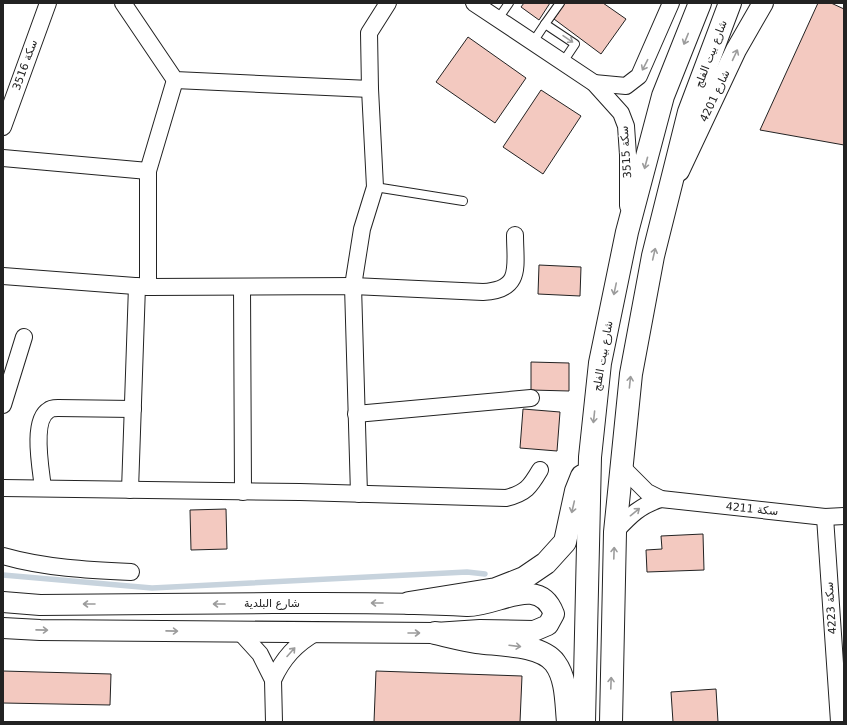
<svg xmlns="http://www.w3.org/2000/svg" width="847" height="725" font-family="'DejaVu Sans',Cairo,sans-serif">
<style>
.lines{fill:none;stroke-linecap:round;stroke-linejoin:round}
.stream{stroke:#c7d3dd;stroke-width:5.5}
.building{fill:#f3c9c0;stroke:#222}
.service-casing{stroke:#222;stroke-width:10}
.minor-casing{stroke:#222;stroke-width:18}
.tertiary-casing{stroke:#222;stroke-width:22}
.primary-casing{stroke:#222;stroke-width:24}
.service{stroke:#fff;stroke-width:8}
.minor{stroke:#fff;stroke-width:16}
.tertiary{stroke:#fff;stroke-width:20}
.primary{stroke:#fff;stroke-width:22}
.oneway{stroke:#9c9c9c}
.labels{text-anchor:middle;dominant-baseline:central;stroke-width:3;stroke-linejoin:round;paint-order:stroke}
.street-label{font-size:11px;fill:#222;stroke:#fff}
</style>
<rect width="100%" height="100%" fill="#fff"/>
<g class="lines">
<polyline class="stream" points="3,575 152,588 467,572 485,574"/>
</g>
<g class="building">
<polygon points="524,3 550,3 539,20 521,7"/>
<polygon points="565,3 603,3 626,19 601,54 554,19"/>
<polygon points="818,3 831,3 844,9 844,145 760,130"/>
<polygon points="468,37 526,78 495,123 436,82"/>
<polygon points="541,90 581,116 543,174 503,147"/>
<polygon points="539,265 581,267 580,296 538,294"/>
<polygon points="531,362 569,363 569,391 531,390"/>
<polygon points="523,409 560,412 557,451 520,448"/>
<polygon points="226,509 227,549 191,550 190,510"/>
<polygon points="703,534 704,570 647,572 646,550 662,549 661,536"/>
<polygon points="3,671 111,674 110,705 3,703"/>
<polygon points="376,671 522,676 520,722 374,722"/>
<polygon points="716,689 718,722 673,722 671,692"/>
</g>
<g class="lines">
<g class="service-casing">
<g id="service">
<polyline points="560,3 545,24 575,44 563,62"/>
<polyline points="498,19 509,3"/>
<polyline points="533,42 545,24"/>
<polyline points="375,187 463,201"/>
</g>
</g>
<g class="minor-casing">
<g id="minor">
<polyline points="123,3 175,80 370,89 369,33 388,3"/>
<polyline points="474,3 594,83 621,113 626,126 628,155 628,206"/>
<polyline points="594,83 626,86 639,76 671,3"/>
<polyline points="3,127 48,3"/>
<polyline points="3,158 148,171 175,80"/>
<path d="M148,171V287L353,286L483,292C523,290 515,266 515,235"/>
<polyline points="3,276 148,287"/>
<polyline points="242,287 243,492"/>
<polyline points="3,405 24,337"/>
<polyline points="356,414 531,398"/>
<polyline points="621,466 647,492 661,499 825,517 844,516"/>
<path d="M3,488L300,492L506,498C526,493 530,487 540,470"/>
<path d="M43,488C41,470 31,420 49,410C51,408 55,408 58,408L133,409"/>
<polyline points="130,490 137,286"/>
<polyline points="359,494 353,286 362,229 375,187 370,89"/>
<polyline points="825,517 839,722"/>
<path d="M615,532C630,516 639,506 661,499"/>
<path d="M3,556C45,568 88,570 131,572"/>
<polyline points="240,632 260,654 273,680 274,722"/>
<path d="M273,680C283,658 296,644 317,632"/>
</g>
</g>
<g class="tertiary-casing">
<g id="tertiary">
<polyline points="679,171 736,50 763,3"/>
<path d="M3,602L40,605C118,604 195,604 273,603C338,603 402,602 467,606C497,607 539,573 554,614L548,625L534,631L480,630L435,633L40,630L3,628"/>
</g>
</g>
<g class="primary-casing">
<g id="primary">
<polyline points="409,603 496,589 524,578 546,563 565,542 576,491 582,476"/>
<path d="M435,633C449,636 463,640 477,642C499,645 541,644 555,663C567,679 566,703 568,722"/>
<polyline points="584,722 590,457 600,363 627,232 663,96 700,3"/>
<polyline points="611,722 615,532 631,374 653,256 689,112 730,3"/>
</g>
</g>
<use href="#service" class="service"/>
<use href="#minor" class="minor"/>
<use href="#tertiary" class="tertiary"/>
<use href="#primary" class="primary"/>
</g>
<defs><path id="oneway-shaft" d="M-6 0H5M1.5-3L5.5 0L1.5 3" fill="none" stroke-width="1.6" stroke-linecap="round" stroke-linejoin="round"/></defs>
<g class="oneway">
<use href="#oneway-shaft" transform="translate(568 39) rotate(34)"/>
<use href="#oneway-shaft" transform="translate(686 39) rotate(112)"/>
<use href="#oneway-shaft" transform="translate(735 55) rotate(-65)"/>
<use href="#oneway-shaft" transform="translate(645 65) rotate(117)"/>
<use href="#oneway-shaft" transform="translate(646 163) rotate(105)"/>
<use href="#oneway-shaft" transform="translate(654 254) rotate(-77)"/>
<use href="#oneway-shaft" transform="translate(615 289) rotate(102)"/>
<use href="#oneway-shaft" transform="translate(630 382) rotate(-84)"/>
<use href="#oneway-shaft" transform="translate(594 417) rotate(96)"/>
<use href="#oneway-shaft" transform="translate(573 507) rotate(103)"/>
<use href="#oneway-shaft" transform="translate(635 512) rotate(-39)"/>
<use href="#oneway-shaft" transform="translate(614 553) rotate(-88)"/>
<use href="#oneway-shaft" transform="translate(377 603) rotate(180)"/>
<use href="#oneway-shaft" transform="translate(89 604) rotate(180)"/>
<use href="#oneway-shaft" transform="translate(219 604) rotate(180)"/>
<use href="#oneway-shaft" transform="translate(42 630) rotate(1)"/>
<use href="#oneway-shaft" transform="translate(172 631) rotate(1)"/>
<use href="#oneway-shaft" transform="translate(414 633)"/>
<use href="#oneway-shaft" transform="translate(515 646) rotate(7)"/>
<use href="#oneway-shaft" transform="translate(291 652) rotate(-48)"/>
<use href="#oneway-shaft" transform="translate(611 683) rotate(-88)"/>
</g>
<g class="labels">
<g class="street-label">
<text transform="translate(711 54) rotate(-69)">شارع بيت الفلج</text>
<text transform="translate(25 65) rotate(-70)">سكة 3516</text>
<text transform="translate(715 96) rotate(-65)">شارع 4201</text>
<text transform="translate(626 152) rotate(-94)">سكة 3515</text>
<text transform="translate(603 356) rotate(-80)">شارع بيت الفلج</text>
<text transform="translate(752 509) rotate(6)">سكة 4211</text>
<text x="272" y="603">شارع البلدية</text>
<text transform="translate(831 608) rotate(-94)">سكة 4223</text>
</g>
</g>
<rect width="847" height="725" fill="none" stroke="#222222" stroke-width="8"/>
</svg>
